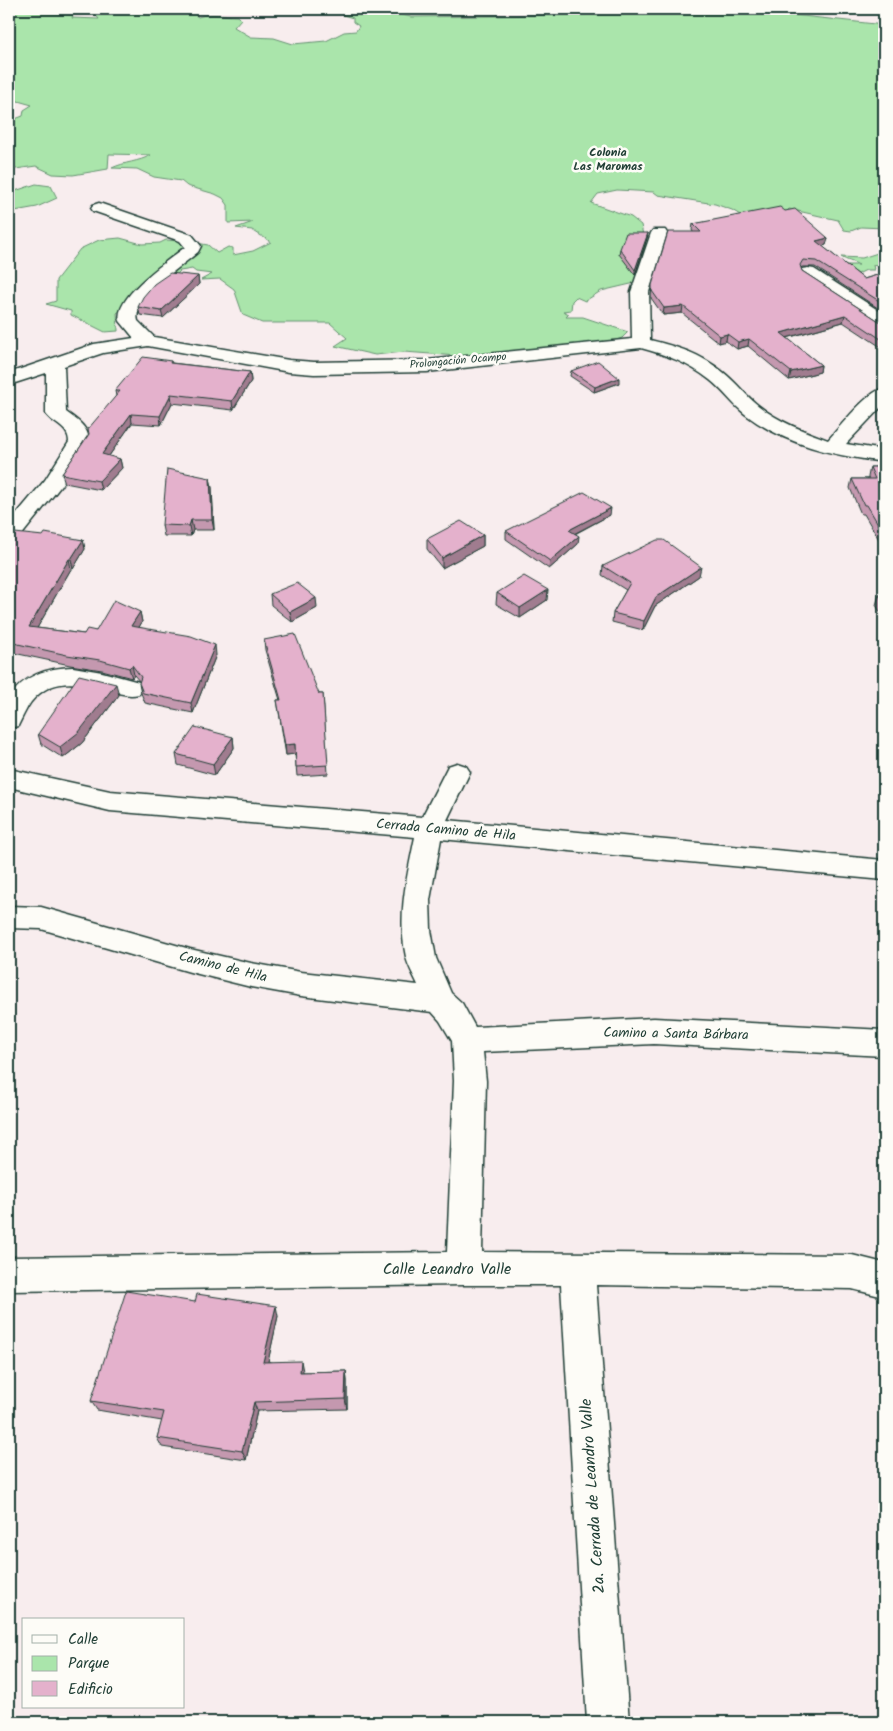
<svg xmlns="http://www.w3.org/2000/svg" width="893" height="1731" font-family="Kalam,sans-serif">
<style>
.green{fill:#aae5ab;stroke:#649170}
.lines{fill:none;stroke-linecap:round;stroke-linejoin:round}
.minor-casing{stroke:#1f3d34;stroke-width:3}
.minor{fill:#fdfcf7;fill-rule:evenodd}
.wall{fill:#c498af;stroke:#1f3d34}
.shaded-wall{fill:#a07c8f;stroke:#1f3d34}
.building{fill:#e4b1cc;stroke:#1f3d34}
.labels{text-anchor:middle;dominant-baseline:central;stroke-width:5;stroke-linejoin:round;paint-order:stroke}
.far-street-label{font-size:11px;fill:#1f3d34;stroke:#fdfcf7}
.far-neighbourhood-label{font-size:12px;font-weight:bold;fill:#1f3d34;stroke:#fdfcf7}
.street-label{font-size:14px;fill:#1f3d34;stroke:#fdfcf7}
.near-street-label{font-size:16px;fill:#1f3d34;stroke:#fdfcf7}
</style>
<rect width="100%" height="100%" fill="#f8edee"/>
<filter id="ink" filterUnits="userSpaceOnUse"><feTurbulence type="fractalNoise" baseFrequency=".02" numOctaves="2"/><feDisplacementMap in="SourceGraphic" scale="10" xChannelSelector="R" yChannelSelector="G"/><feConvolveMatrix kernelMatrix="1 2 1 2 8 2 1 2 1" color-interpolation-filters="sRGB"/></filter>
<g filter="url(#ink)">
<g class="green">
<path d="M9,9L73,15L72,18L99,19L91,9H189L198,17C213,12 222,16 238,16L241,19L234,27L251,37L274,38L293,44L326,41L344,32L356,31L359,26L353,22V18L343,15L338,9H377L411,17L766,12L884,25V228L861,227L851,231L844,230L838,220L789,209L780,218L750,221L732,210L715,204L658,195L654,192L617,190L598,194L591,203L631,217L641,225L644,241L650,250L640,256L652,279L601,291L585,301L576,297L572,301L571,310L563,311L569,314L566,317H583L628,332L622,338L605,344L471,357L404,352L375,355L335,346L347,338L330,323H262L243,315L234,289L220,279L201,280L212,274L196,272L192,269L180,271L174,277L117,313L118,331L105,332L71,315V311L46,304L56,301V280L80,249L99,240L120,238L142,244L160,243L166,240L191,242L208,245L217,253L228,247L233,248V255L253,251L271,242L252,230L236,228L253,222L228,223V205L223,198L215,194L187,186L181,181L154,177L137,169L112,168C124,162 139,162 151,155L109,154L108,169L73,175L53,174L36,166L9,170V128L15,126V119L23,116L24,110L32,105L11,99L15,83L9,81Z"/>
<polygon points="36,184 51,186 57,198 37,207 9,212 9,193"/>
<path d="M884,251V268L873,265L874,270H866L852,277L846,265H859C852,261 847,261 841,257L862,258Z"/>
</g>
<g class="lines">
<g class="minor-casing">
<g id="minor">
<path d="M99,203L192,235L201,246L198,252C183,265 131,300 138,321L154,337L289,360L314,362L427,360L632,339L631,292L651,233L653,230H665L667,233L649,292L650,340C678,347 699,353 723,372C736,382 746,396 759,406C779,422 804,431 828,440C841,426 867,392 884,388V404L846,444L884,450V462C835,456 785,445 745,414C732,404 723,390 710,380C688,363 667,355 641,348L427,372L314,374L289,372L148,346L103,353L64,366L66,412C77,420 89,427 89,442L60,487L17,541L9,542V523L45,480L69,442C69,427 54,425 46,414V373L9,385V373L94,344L134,338L120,321C113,297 169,260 185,247L180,241L93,211L91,208L93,205Z"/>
<polygon points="808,268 814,269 884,314 884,327 878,326 802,277 800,273 802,269"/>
<path d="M73,667L102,672L139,682L142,688L139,694C128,697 119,693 109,690C79,682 52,676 31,702C26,709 22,718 18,726L9,728V698C24,675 46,668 73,667Z"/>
<path d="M457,763L466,766L470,772L447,820L884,860V880L441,839L430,900L431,930L436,958L451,993L462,1003L475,1027L654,1018L884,1030V1056L654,1044L483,1052L486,1081L482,1252L852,1255L884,1263V1297L852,1289L596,1285L629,1722H587L561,1285H464L9,1291V1257L447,1252L454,1081L452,1041L440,1021L432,1012L301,996L251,987L190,972L41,929L9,928V906L41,907L190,949L251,963L301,972L418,985C414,976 408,966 406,957C397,915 407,877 415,837L110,811L9,787V769L110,791L422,817L448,766Z"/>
</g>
</g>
<use href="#minor" class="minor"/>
</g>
<g class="wall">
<polygon points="785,211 828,238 826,245 822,246 864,279 884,273 884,312 815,267 802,267 801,268 802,271 879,321 884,321 884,349 843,322 787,338 821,365 820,372 789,380 748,346 737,349 726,341 719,343 682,313 663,315 651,298 652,285 693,232 692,230 693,224"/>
<polygon points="648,233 647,238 635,275 619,254 620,249"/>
<polygon points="198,276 199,284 163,318 140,315 138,307"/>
<polygon points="171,361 172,363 250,372 251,381 233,410 172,403 161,425 132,423 109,456 120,459 122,468 101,490 65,483 62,474 89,434 116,396 115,391"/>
<polygon points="571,371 619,383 594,392 570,376"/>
<polygon points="870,467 884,467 884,548 864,514 861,514 850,488 852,479 868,479 868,477"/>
<polygon points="210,478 212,488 214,530 193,530 191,536 164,536 162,525"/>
<polygon points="610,515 575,534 578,544 549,569 506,539 506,531"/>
<polygon points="9,534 83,540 85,549 73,569 71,569 37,628 84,634 96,631 140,612 142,622 139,627 216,655 193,713 145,703 141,693 139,683 140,682 134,675 132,678 102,670 70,665 9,652"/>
<polygon points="483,535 483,546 442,568 427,549 427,539"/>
<polygon points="603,566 699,576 655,606 643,630 612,622 613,613 626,590 602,575"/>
<polygon points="497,593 547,600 520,618 496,604"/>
<polygon points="270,594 317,608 292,622 271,605"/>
<polygon points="884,594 884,619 876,605 879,595"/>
<polygon points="264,640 319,694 323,694 328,774 297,776 295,754 286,755 277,700 280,700 265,650"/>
<polygon points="119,695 82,743 63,758 41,744 38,734"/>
<polygon points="233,737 234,748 215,775 178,765 176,754"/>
<polygon points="278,1316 268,1361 303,1371 303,1372 346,1371 347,1381 347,1409 257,1411 246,1460 162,1447 157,1438 162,1421 97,1410 91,1401"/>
</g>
<g class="shaded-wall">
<polygon points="648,233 647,238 635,275 635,270"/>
<polygon points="828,238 826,245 815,248 816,241"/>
<polygon points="198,276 199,284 163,318 161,311"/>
<polygon points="683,306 682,313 663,315 664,308"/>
<polygon points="845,315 843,322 779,340 781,333"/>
<polygon points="727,334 726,341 719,343 720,336"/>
<polygon points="749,339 748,346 737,349 738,342"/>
<polygon points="821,365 820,372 789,380 791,372"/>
<polygon points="250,372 251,381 233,410 232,401"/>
<polygon points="619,378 619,383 594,392 595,387"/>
<polygon points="171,394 172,403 161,425 160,416"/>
<polygon points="131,414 132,423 104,463 102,454"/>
<polygon points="120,459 122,468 101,490 99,481"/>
<polygon points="210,478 212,488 214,530 212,520"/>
<polygon points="611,508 610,515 568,537 569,530"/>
<polygon points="191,520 193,530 191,536 189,526"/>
<polygon points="483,535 483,546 442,568 442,558"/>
<polygon points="579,536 578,544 549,569 550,561"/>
<polygon points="83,540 85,549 73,569 71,559"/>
<polygon points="69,559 71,569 32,637 29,627"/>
<polygon points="701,567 699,576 655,606 643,630 644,621 656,597"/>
<polygon points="548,590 547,600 520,618 520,608"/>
<polygon points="316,598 317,608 292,622 290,612"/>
<polygon points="140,612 142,622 134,636 131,626"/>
<polygon points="215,645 216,655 193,713 191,703"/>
<polygon points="132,665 134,675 132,678 129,668"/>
<polygon points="116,684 119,695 82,743 63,758 60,747"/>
<polygon points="233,737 234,748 215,775 213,764"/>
<polygon points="295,744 296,754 286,755 285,745"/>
<polygon points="276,1306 278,1316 266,1371 263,1362"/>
<polygon points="301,1361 303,1371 302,1382 300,1372"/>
<polygon points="346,1371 347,1381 347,1409 345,1399"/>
<polygon points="254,1402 257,1411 246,1460 242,1451"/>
</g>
<g class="building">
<polygon points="780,207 785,211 795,209 828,238 816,241 864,279 884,273 884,304 816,261 803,260 800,265 802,271 879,321 884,321 884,341 845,315 781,333 821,365 791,372 749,339 738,342 727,334 720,336 683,306 664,308 652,291 652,285 668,232 701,232 693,224"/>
<polygon points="626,233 648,233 635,270 620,249"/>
<polygon points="170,273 198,276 161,311 138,307 143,297 154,284"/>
<polygon points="143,357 171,361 170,363 250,372 232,401 171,394 160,416 131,414 102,454 120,459 99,481 62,474 89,434 88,429 120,391 115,391"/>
<polygon points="598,361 619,378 595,387 571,371"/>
<polygon points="870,467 884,467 884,534 867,505 864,505 852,479 875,479"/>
<polygon points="167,469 210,478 212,520 191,520 189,526 162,525"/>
<polygon points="584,492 611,508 569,530 579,536 550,561 506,531"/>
<polygon points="461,521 483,535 442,558 427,539"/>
<polygon points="15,533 43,536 45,533 83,540 71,559 69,559 29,627 84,634 87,629 96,631 114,600 140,612 131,626 191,636 215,645 191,703 143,693 139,683 141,677 132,665 129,668 100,660 67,655 9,642 9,534"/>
<polygon points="657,540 664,540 701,567 656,597 644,621 613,613 630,583 603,566"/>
<polygon points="524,576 548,590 520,608 497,593"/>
<polygon points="297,583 316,598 290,612 270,594"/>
<polygon points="884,594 884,603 879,595"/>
<polygon points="295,634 319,694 323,694 328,765 296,767 295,744 285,745 277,700 281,700 264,640"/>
<polygon points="79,675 116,684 79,732 60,747 38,734"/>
<polygon points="195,727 233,737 213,764 176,754"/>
<polygon points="126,1291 195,1302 197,1294 276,1306 263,1362 301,1361 300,1372 346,1371 345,1399 254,1402 242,1451 157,1438 164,1412 91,1401"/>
</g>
</g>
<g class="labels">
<g class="far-street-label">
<text transform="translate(458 361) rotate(-5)">Prolongación Ocampo</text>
</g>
<g class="far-neighbourhood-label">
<text x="608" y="152">Colonia<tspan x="608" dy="14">Las Maromas</tspan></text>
</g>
<g class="street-label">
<text transform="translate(446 830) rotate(5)">Cerrada Camino de Hila</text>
<text transform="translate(223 967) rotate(14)">Camino de Hila</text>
<text transform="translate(676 1034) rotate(1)">Camino a Santa Bárbara</text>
</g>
<g class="near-street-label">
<text x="447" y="1269">Calle Leandro Valle</text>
<text transform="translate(593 1496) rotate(-94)">2a. Cerrada de Leandro Valle</text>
</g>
</g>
<rect width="893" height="1731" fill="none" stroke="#fdfcf7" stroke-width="30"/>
<rect x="15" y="15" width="863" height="1701" fill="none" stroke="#1f3d34" stroke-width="2" filter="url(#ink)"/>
<rect x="22" y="1618" width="162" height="90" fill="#fdfcf7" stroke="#a4b0a9"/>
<rect x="32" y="1635" width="25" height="8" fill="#fdfcf7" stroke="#a4b0a9"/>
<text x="68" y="1644" font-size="15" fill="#1f3d34">Calle</text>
<rect x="32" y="1656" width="25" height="15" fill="#aae5ab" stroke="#a4b0a9"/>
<text x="68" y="1668" font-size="15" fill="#1f3d34">Parque</text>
<rect x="32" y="1681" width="25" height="15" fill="#e4b1cc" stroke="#a4b0a9"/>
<text x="68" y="1694" font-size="15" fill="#1f3d34">Edificio</text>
</svg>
